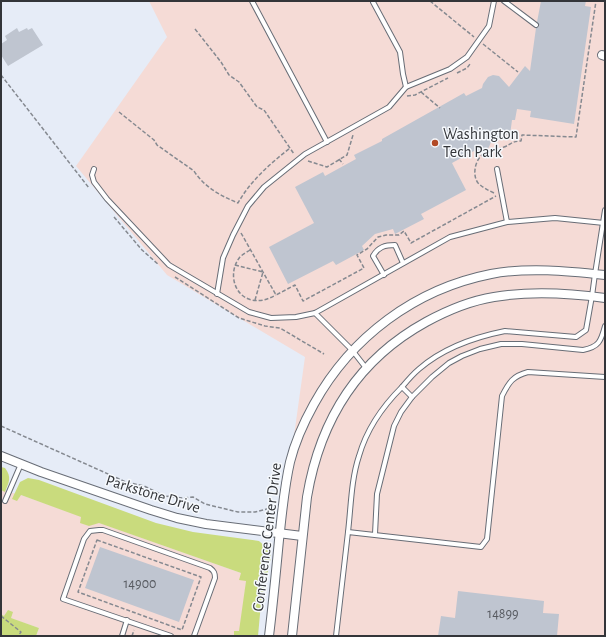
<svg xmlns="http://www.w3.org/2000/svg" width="606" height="637" font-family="'Alegreya Sans',sans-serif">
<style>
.commercial{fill:#f5dbd6}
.green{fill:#c9db7d}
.building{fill:#bfc5d0}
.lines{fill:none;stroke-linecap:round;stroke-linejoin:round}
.lane-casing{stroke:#686d76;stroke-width:6}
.street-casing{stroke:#686d76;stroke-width:10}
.path{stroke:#858990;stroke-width:1.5;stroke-dasharray:4 2;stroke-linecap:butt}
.lane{stroke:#fff;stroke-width:4}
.street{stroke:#fff;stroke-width:8}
.poi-dot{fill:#b24a26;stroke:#f6f9fd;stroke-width:1.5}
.labels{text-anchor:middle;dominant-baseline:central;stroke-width:3;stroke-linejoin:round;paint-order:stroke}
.number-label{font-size:14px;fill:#56595f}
.poi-label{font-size:16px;fill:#333539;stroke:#f6f9fd;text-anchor:start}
.street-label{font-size:16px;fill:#333539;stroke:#f6f9fd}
</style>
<rect width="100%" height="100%" fill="#e6ecf7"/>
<g class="commercial">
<polygon points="149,1 605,1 605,636 266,636 305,357 167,275 76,166 167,37"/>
<polygon points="1,490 21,495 241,573 246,581 240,636 36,636 39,628 4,616 1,614"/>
</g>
<g class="green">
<path d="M1,467L5,468C12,477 9,482 5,492L1,490Z"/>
<polygon points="28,478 39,480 156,523 193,532 259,541 268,549 271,557 261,603 258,636 234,636 234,631 239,631 246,581 239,580 241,573 99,523 89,526 80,523 81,517 21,495 17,501 12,499 20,482"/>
<polygon points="8,610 13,612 11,618 39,628 36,636 1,636 1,614 4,616"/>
</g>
<g class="building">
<polygon points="541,1 586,1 585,6 591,7 574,124 530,117 531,111 517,109 515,120 512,120 510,135 498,134 498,140 491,142 489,147 486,151 479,152 474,151 452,163 466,190 421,214 424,219 395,234 393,229 375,234 362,246 364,250 336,265 333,261 288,284 269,247 314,223 295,187 323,172 325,176 356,159 354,155 382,141 382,139 464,93 466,96 482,88 483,84 488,77 493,75 499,76 509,87 525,66 530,71 536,28 539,26 537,22"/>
<polygon points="17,28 19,32 27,28 28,30 32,28 43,45 8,66 1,55 1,44 7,40 5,36"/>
<polygon points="100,547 194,580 179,622 85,588"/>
<polygon points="458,591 544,601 543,613 559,614 557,636 438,636 441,616 455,618"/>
</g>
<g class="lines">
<g class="lane-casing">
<g id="lane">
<polyline points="252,1 327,142"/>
<polyline points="504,1 536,25"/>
<polyline points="373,2 400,52 403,74 406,87"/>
<polyline points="94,169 92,175 94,182 107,199 169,265 249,312 271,318 296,317 315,313 450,237 507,222"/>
<polyline points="497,169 507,222 555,218 604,223"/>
<path d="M384,275L373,256C378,247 385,245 395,245L403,263"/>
<polyline points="217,294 223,258 233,235 248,206 264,187 305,154 389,107 406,87 450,69 467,57 489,26 494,1"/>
<polyline points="315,313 352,350 366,368"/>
<polyline points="402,387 412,397"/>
<polyline points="5,501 21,464"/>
<path d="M348,532C351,507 351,480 359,456C367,428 382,407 402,387C407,381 413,374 419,369C442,349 475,337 505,331L576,337L586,330L592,296L595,274L605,210"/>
<path d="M375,534L377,494L394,426L401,412L412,397L432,377L449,363L462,356L480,349L501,344H522L583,350C599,347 601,341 605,326"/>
<polyline points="122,636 127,620"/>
<path d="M171,636L63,599L84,539L90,531L99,530H103L210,568C214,571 215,573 215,578L194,636"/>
<path d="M336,636L348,532L481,547L487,539L502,396C509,382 513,376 528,372L605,377"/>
</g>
</g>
<g class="street-casing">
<g id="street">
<polyline points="602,55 605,56"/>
<polyline points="1,456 41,472 151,510 177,518 206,524 302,536"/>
<path d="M269,636C273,604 276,572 279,540C282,514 284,488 290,462C295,442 304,422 314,404C351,337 415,289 491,274C528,267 567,271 605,275"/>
<path d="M292,636L307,497C320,420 357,360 426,322C448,310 469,301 494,297C530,291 568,293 605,298"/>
</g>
</g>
<g class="path">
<polyline points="430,1 474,37"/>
<polyline points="195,29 221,62 229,75 239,82 257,107 264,110 294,154"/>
<polyline points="483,44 518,72"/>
<polyline points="457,73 467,68 470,64"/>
<polyline points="1,75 89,188"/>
<polyline points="421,92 440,108"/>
<polyline points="407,96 415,95 448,78"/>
<path d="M119,112L154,140L157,145L194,171C204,187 221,196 238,203C251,180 270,164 290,148"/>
<polyline points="339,159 343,164"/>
<polyline points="308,161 327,167 347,155 353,135"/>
<path d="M494,193C488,190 483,188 478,183C472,175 475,160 483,154C490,150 497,150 504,147C512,144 512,141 521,141L522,135L576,137L596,1"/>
<polyline points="114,217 142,250 159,265"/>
<polyline points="241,233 276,295 295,285 303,301 364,268 357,255 367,249 378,237 386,235 399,235 404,231 411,243 496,196"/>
<path d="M250,250C247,252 243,254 240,257C228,271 233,296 252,300C261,302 268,299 276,295"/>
<polyline points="235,265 263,272 255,300"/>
<polyline points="175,277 239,318 265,326 280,328 324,354"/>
<polyline points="1,426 126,482 144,486 165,496 183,498 193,497 205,504 238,512 255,512 267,509"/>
<polygon points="97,540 201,577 182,630 78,592"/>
<polyline points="1,616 21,632 18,636"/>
<polyline points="132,636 134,630"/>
</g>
<use href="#lane" class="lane"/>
<use href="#street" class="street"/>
</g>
<circle class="poi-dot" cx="435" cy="143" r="4"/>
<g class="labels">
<g class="number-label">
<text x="140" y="584">14900</text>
<text x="503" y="614">14899</text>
</g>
<g class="poi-label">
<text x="443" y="134">Washington<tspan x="443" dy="18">Tech Park</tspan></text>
</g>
<g class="street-label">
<text transform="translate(153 494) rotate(17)">Parkstone Drive</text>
<text transform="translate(267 537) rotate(-83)">Conference Center Drive</text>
</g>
</g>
<rect width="606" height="637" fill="none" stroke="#333539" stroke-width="4"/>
</svg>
